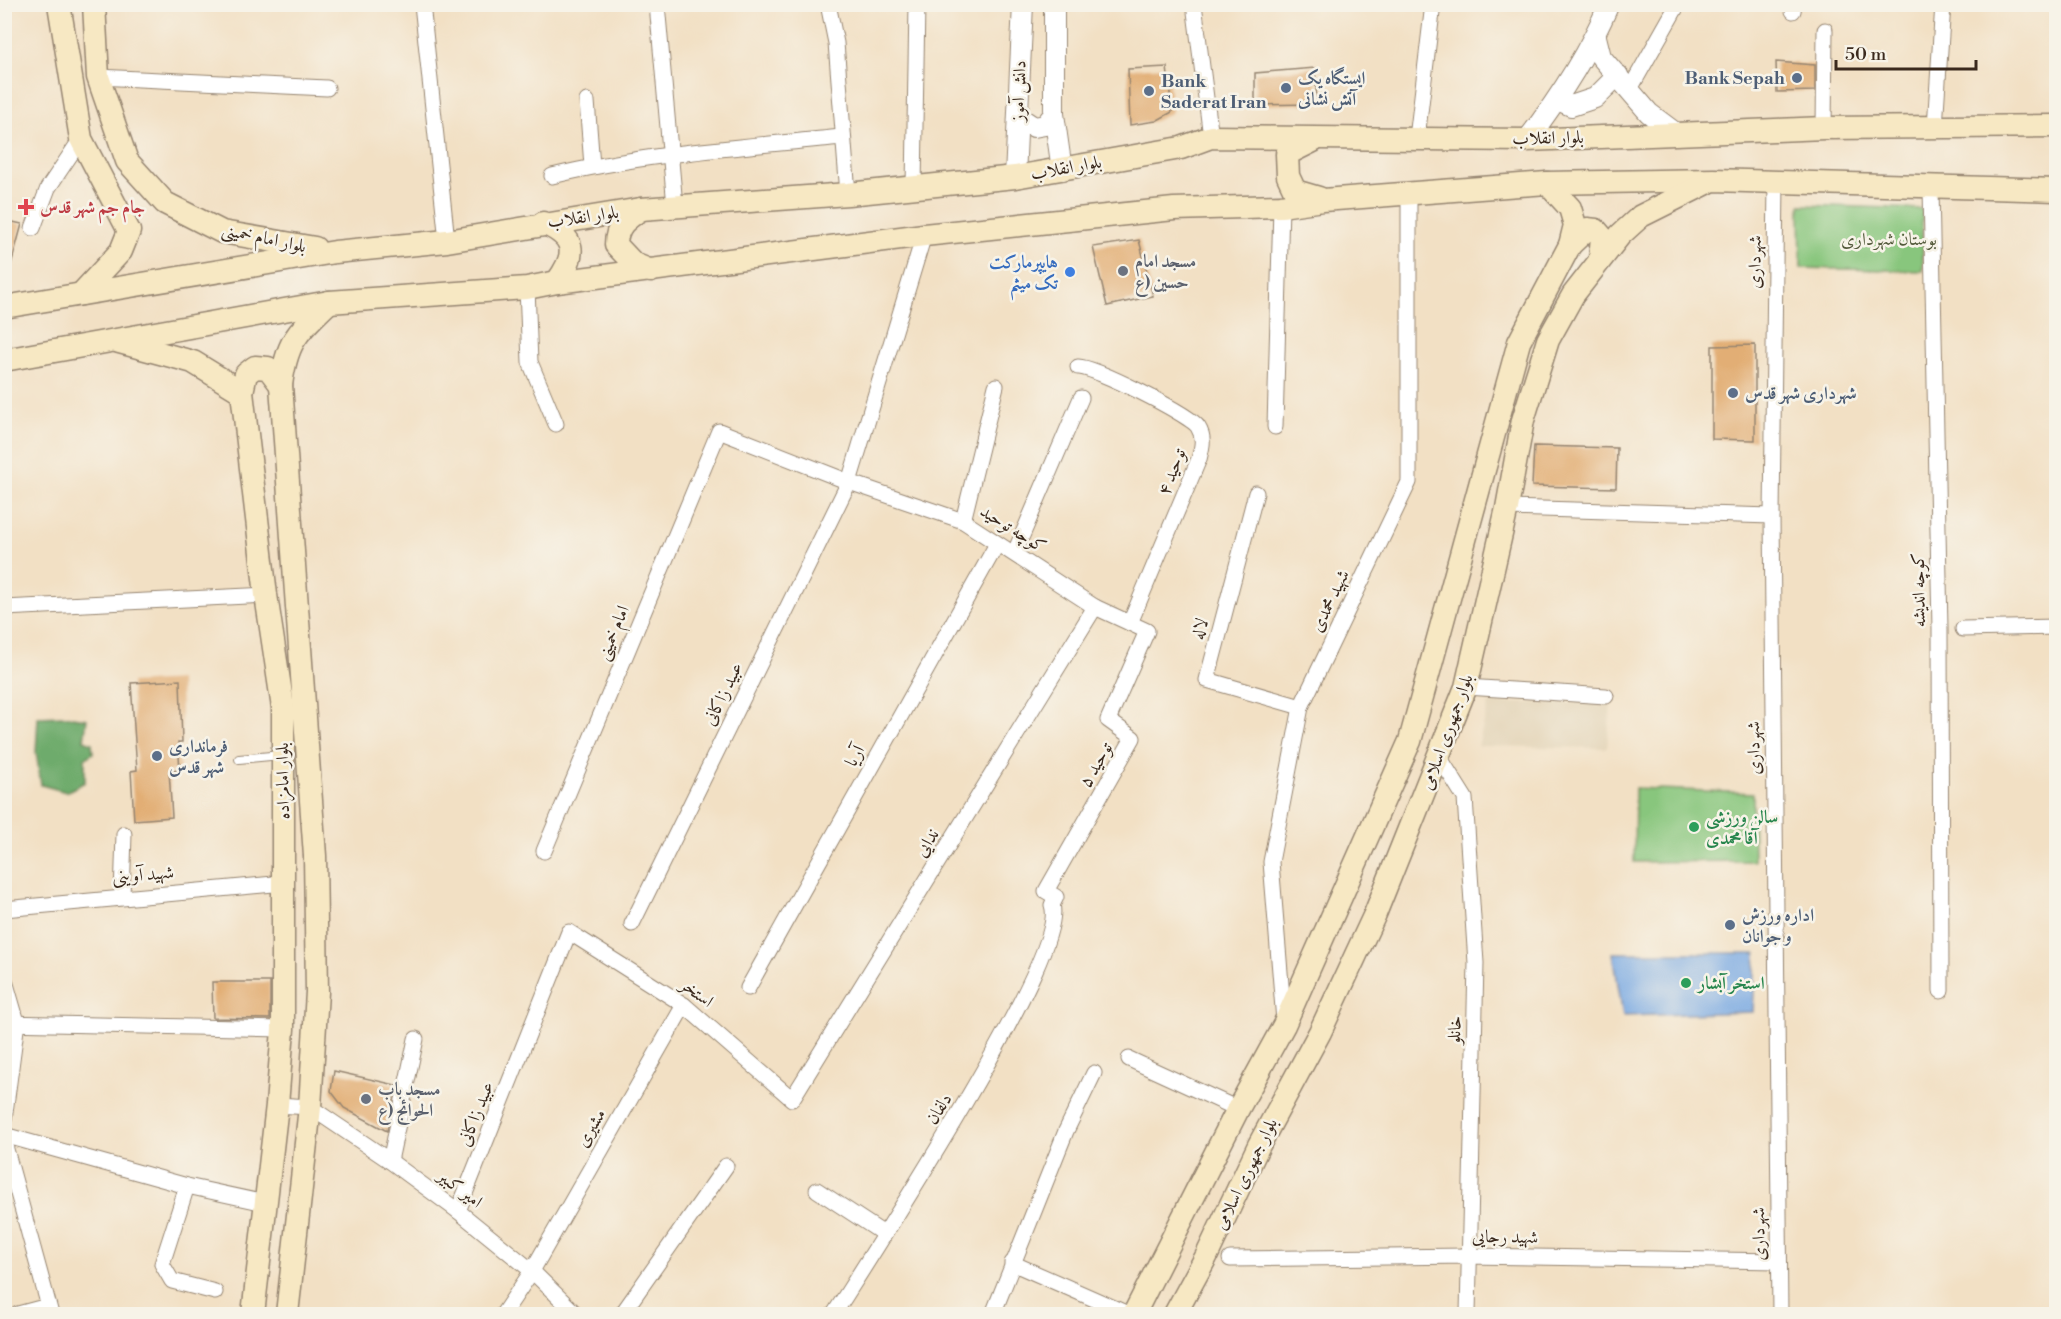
<svg xmlns="http://www.w3.org/2000/svg" width="2061" height="1319" font-family="'Libre Bodoni',Amiri,serif">
<style>
.built{fill:#e2d2b4}
.green{fill:#88c67d;stroke:#62784e;stroke-width:1.5}
.forest{fill:#6eab6c;stroke:#546a45;stroke-width:1.5}
.water{fill:#78a8e2;stroke:#5a6980;stroke-width:1.5}
.building{fill:#e2ae75}
.lines{fill:none;stroke-linecap:round;stroke-linejoin:round}
.service-casing{stroke:#968571;stroke-width:10}
.minor-casing{stroke:#968571;stroke-width:17}
.tertiary-casing{stroke:#968571;stroke-width:22}
.secondary-casing{stroke:#968571;stroke-width:25}
.service{stroke:#fff;stroke-width:8}
.minor{stroke:#fff;stroke-width:15}
.tertiary{stroke:#fff;stroke-width:20}
.secondary{stroke:#f7e8c3;stroke-width:22}
.service-dot{fill:#5c6f8a;stroke:#f7f3e8;stroke-width:2}
.health-dot{fill:#e0444e;stroke:#f7f3e8;stroke-width:2}
.worship-dot{fill:#6b7280;stroke:#f7f3e8;stroke-width:2}
.shop-dot{fill:#3f7fe0;stroke:#f7f3e8;stroke-width:2}
.leisure-dot{fill:#2e9e5b;stroke:#f7f3e8;stroke-width:2}
.labels{text-anchor:middle;dominant-baseline:central;stroke-width:5;stroke-linejoin:round;paint-order:stroke}
.service-label{font-size:18px;font-weight:bold;fill:#4e5e75;stroke:#f7f3e8;text-anchor:start}
.street-label{font-size:18px;fill:#3b2a1e;stroke:#f7f3e8}
.health-label{font-size:18px;font-weight:bold;fill:#be3a42;stroke:#f7f3e8;text-anchor:start}
.park-label{font-size:18px;fill:#52593a;stroke:#f7f3e8}
.worship-label{font-size:18px;font-weight:bold;fill:#5b616d;stroke:#f7f3e8;text-anchor:start}
.shop-label{font-size:18px;font-weight:bold;fill:#366cbe;stroke:#f7f3e8;text-anchor:end}
.leisure-label{font-size:18px;font-weight:bold;fill:#27864d;stroke:#f7f3e8;text-anchor:start}
</style>
<rect width="100%" height="100%" fill="#f7f3e8"/>
<filter id="ink" filterUnits="userSpaceOnUse"><feTurbulence type="fractalNoise" baseFrequency=".0167" numOctaves="2"/><feDisplacementMap in="SourceGraphic" scale="12" xChannelSelector="R" yChannelSelector="G"/><feConvolveMatrix kernelMatrix="1 2 1 2 8 2 1 2 1" color-interpolation-filters="sRGB"/></filter>
<filter id="wash" filterUnits="userSpaceOnUse"><feTurbulence type="fractalNoise" baseFrequency=".008" numOctaves="4" result="noise"/><feDisplacementMap in="SourceGraphic" scale="24" xChannelSelector="R" yChannelSelector="G"/><feGaussianBlur stdDeviation="1.35" result="paint"/><feColorMatrix in="noise" values="0 0 0 0 0 0 0 0 0 0 0 0 0 0 0 0 0 1.4 0 .05"/><feComposite in="paint" operator="in"/></filter>
<g filter="url(#wash)">
<rect width="100%" height="100%" fill="#f2e0c4"/>
<polygon class="built" points="1489,703 1611,703 1607,748 1478,746"/>
<g class="green">
<polygon points="1800,205 1922,209 1923,271 1801,268"/>
<polygon points="1635,788 1753,793 1754,861 1634,862"/>
</g>
<polygon class="forest" points="64,716 87,719 84,740 92,743 93,753 85,759 85,782 66,792 41,785 36,752 38,717"/>
<polygon class="water" points="1613,953 1756,953 1753,1012 1623,1016"/>
<g id="blocks">
<g class="building">
<polygon points="1776,62 1815,65 1815,91 1777,92"/>
<polygon points="1167,67 1172,112 1156,121 1130,125 1128,69"/>
<polygon points="1315,68 1317,104 1255,105 1255,73"/>
<polygon points="4,220 22,224 9,272 4,271"/>
<polygon points="1139,240 1153,296 1107,306 1093,247"/>
<polygon points="1755,345 1755,440 1712,439 1712,346"/>
<polygon points="1534,446 1617,448 1616,488 1532,486"/>
<polygon points="180,680 182,742 178,742 180,770 169,771 172,817 134,820 131,771 137,770 131,683"/>
<polygon points="212,982 270,982 270,1019 213,1018"/>
<polygon points="334,1071 396,1085 387,1131 344,1108 331,1091"/>
</g>
</g>
</g>
<g filter="url(#ink)">
<use href="#blocks" fill-opacity="0" stroke="#968571" stroke-width="1.5"/>
<g class="lines">
<g class="service-casing">
<polyline id="service" points="239,759 281,755"/>
</g>
<g class="minor-casing">
<g id="minor">
<polyline points="422,4 447,241"/>
<polyline points="657,4 675,206"/>
<polyline points="828,4 836,43 848,194"/>
<polyline points="1194,4 1211,137"/>
<polyline points="1793,11 1794,4"/>
<polyline points="98,77 327,88"/>
<polyline points="1630,89 1678,4"/>
<polyline points="587,101 592,166"/>
<polyline points="1935,127 1943,4"/>
<polyline points="1824,128 1825,30"/>
<polyline points="1417,138 1433,4"/>
<path d="M552,176C646,153 745,147 842,137"/>
<polyline points="1776,181 1772,516 1780,1314"/>
<polyline points="914,187 917,4"/>
<polyline points="1931,188 1940,629 1941,991"/>
<polyline points="33,228 48,188 81,139"/>
<polyline points="527,288 530,362 556,424"/>
<path d="M1078,367C1093,366 1191,415 1198,427C1205,438 1202,447 1199,459L1130,623"/>
<polyline points="1275,427 1281,206"/>
<polyline points="1256,493 1207,680 1301,707"/>
<polyline points="1507,508 1772,516"/>
<polyline points="963,521 996,386"/>
<polyline points="1015,552 1081,398"/>
<polyline points="4,608 266,595"/>
<polyline points="1963,629 2056,627"/>
<polyline points="1466,687 1606,696"/>
<polyline points="1438,755 1465,798 1476,963 1468,1314"/>
<path d="M544,851L719,431L849,482L963,521L1095,607L1147,631L1108,720L1133,738L1046,891L1056,897L1052,905C1069,953 870,1257 834,1314"/>
<polyline points="122,896 124,834"/>
<polyline points="4,909 284,883"/>
<polyline points="632,924 849,482 924,235"/>
<polyline points="4,977 17,1022 4,1120"/>
<polyline points="748,988 997,544"/>
<polyline points="1284,1021 1271,862 1301,707 1409,482 1409,194"/>
<polyline points="4,1023 283,1029"/>
<polyline points="1129,1059 1238,1109"/>
<polyline points="277,1105 310,1107 390,1161 458,1211 532,1271 576,1314"/>
<polyline points="4,1135 187,1186 265,1203"/>
<polyline points="4,1142 51,1314"/>
<polyline points="390,1161 416,1039"/>
<polyline points="187,1186 162,1264 172,1281 215,1292"/>
<polyline points="817,1190 884,1234"/>
<polyline points="458,1211 569,932 684,1005 792,1099 1095,607"/>
<polyline points="1230,1259 1468,1256 1779,1261"/>
<polyline points="1012,1263 1128,1314"/>
<polyline points="18,1314 48,1306"/>
<polyline points="503,1314 532,1271 684,1005"/>
<polyline points="622,1314 726,1166"/>
<polyline points="993,1314 1066,1131 1094,1073"/>
</g>
</g>
<g class="tertiary-casing">
<g id="tertiary">
<polyline points="1054,4 1054,114 1062,170"/>
<polyline points="1596,37 1601,57 1649,113 1677,134"/>
<polyline points="1558,100 1571,106 1595,98 1618,75"/>
<polyline points="1019,117 1034,127 1045,125 1054,114"/>
<path d="M1527,140C1560,97 1588,54 1609,4"/>
<polyline points="1015,177 1023,4"/>
</g>
</g>
<g class="secondary-casing">
<g id="secondary">
<polyline points="59,4 81,139 129,231 121,251 81,294"/>
<polyline points="94,4 98,77 127,161 165,203 222,232 315,248"/>
<polyline points="1313,141 1287,154 1288,176 1295,191 1319,198"/>
<path d="M641,209C626,219 616,226 616,245L634,264L651,271"/>
<path d="M543,223C576,237 578,253 557,282"/>
<polyline points="1570,245 1587,229 1596,230 1602,237 1600,259"/>
<polyline points="4,307 335,252 447,241 641,209 848,194 1015,177 1181,148 1211,137 1527,140 1824,128 2056,126"/>
<polyline points="119,342 193,362 242,392"/>
<polyline points="4,360 329,302 527,288 557,282 924,235 1174,209 1281,206 1323,200 1547,183 1714,180 2056,190"/>
<polyline points="253,1314 277,1105 283,1029 283,708 266,595 242,392 246,374 255,367 268,368 281,385"/>
<path d="M287,1314L310,1107L317,992L315,856L281,385C287,340 297,333 329,302"/>
<polyline points="1134,1314 1238,1109 1284,1025 1410,741 1519,342 1570,245 1575,225 1570,208 1547,183"/>
<polyline points="1175,1314 1206,1257 1259,1145 1320,1032 1375,914 1466,687 1507,508 1523,420 1548,340 1573,295 1620,235 1641,216 1707,183"/>
</g>
</g>
<use href="#service" class="service"/>
<use href="#minor" class="minor"/>
<use href="#tertiary" class="tertiary"/>
<use href="#secondary" class="secondary"/>
</g>
</g>
<g class="service-dot">
<circle cx="1797" cy="78" r="6"/>
<circle cx="1286" cy="88" r="6"/>
<circle cx="1149" cy="91" r="6"/>
<circle cx="1733" cy="393" r="6"/>
<circle cx="157" cy="756" r="6"/>
<circle cx="1730" cy="925" r="6"/>
</g>
<path class="health-dot" d="M23 198h6v6h6v6h-6v6h-6v-6h-6v-6h6z"/>
<g class="worship-dot">
<circle cx="1123" cy="271" r="6"/>
<circle cx="366" cy="1099" r="6"/>
</g>
<circle class="shop-dot" cx="1070" cy="272" r="6"/>
<g class="leisure-dot">
<circle cx="1694" cy="827" r="6"/>
<circle cx="1686" cy="983" r="6"/>
</g>
<g class="labels">
<g class="service-label">
<text x="1298" y="78">ایستگاه یک<tspan x="1298" dy="21">آتش نشانی</tspan></text>
<text x="1785" y="78" text-anchor="end">Bank Sepah</text>
<text x="1161" y="81">Bank<tspan x="1161" dy="21">Saderat Iran</tspan></text>
<text x="1745" y="393">شهرداری شهر قدس</text>
<text x="169" y="746">فرمانداری<tspan x="169" dy="21">شهر قدس</tspan></text>
<text x="1742" y="915">اداره ورزش<tspan x="1742" dy="21">و جوانان</tspan></text>
</g>
<g class="street-label">
<text transform="translate(1019 91) rotate(-88)">دانش آموز</text>
<text transform="translate(1548 138) rotate(-1)">بلوار انقلاب</text>
<text transform="translate(1066 168) rotate(-10)">بلوار انقلاب</text>
<text transform="translate(583 217) rotate(-8)">بلوار انقلاب</text>
<text transform="translate(264 238) rotate(12)">بلوار امام خمینی</text>
<text transform="translate(1755 262) rotate(-89)">شهرداری</text>
<text transform="translate(1172 472) rotate(-69)">توحید ۴</text>
<text transform="translate(1013 529) rotate(32)">کوچه توحید</text>
<text transform="translate(1919 590) rotate(-91)">کوچه اندیشه</text>
<text transform="translate(1330 601) rotate(-64)">شهید محمدی</text>
<text transform="translate(1200 629) rotate(-75)">لاله</text>
<text transform="translate(613 633) rotate(-67)">امام خمینی</text>
<text transform="translate(723 694) rotate(-64)">عبید زاکانی</text>
<text transform="translate(1447 732) rotate(-70)">بلوار جمهوری اسلامی</text>
<text transform="translate(1754 748) rotate(-91)">شهرداری</text>
<text transform="translate(855 756) rotate(-61)">آریا</text>
<text transform="translate(1096 765) rotate(-60)">توحید ۵</text>
<text transform="translate(283 781) rotate(-91)">بلوار امامزاده</text>
<text transform="translate(927 843) rotate(-58)">ندایی</text>
<text transform="translate(143 875) rotate(-5)">شهید آوینی</text>
<text transform="translate(697 993) rotate(37)">استخر</text>
<text transform="translate(1455 1030) rotate(-88)">خانلو</text>
<text transform="translate(939 1109) rotate(-58)">دلفان</text>
<text transform="translate(476 1114) rotate(-68)">عبید زاکانی</text>
<text transform="translate(591 1128) rotate(-60)">مشیری</text>
<text transform="translate(1246 1174) rotate(-64)">بلوار جمهوری اسلامی</text>
<text transform="translate(460 1189) rotate(37)">امیر کبیر</text>
<text transform="translate(1759 1234) rotate(-91)">شهرداری</text>
<text transform="translate(1505 1237) rotate(1)">شهید رجایی</text>
</g>
<g class="health-label">
<text x="40" y="207">جام جم شهر قدس</text>
</g>
<g class="park-label">
<text x="1889" y="239">بوستان شهرداری</text>
</g>
<g class="worship-label">
<text x="1135" y="261">مسجد امام<tspan x="1135" dy="21">حسین (ع</tspan></text>
<text x="378" y="1089">مسجد باب<tspan x="378" dy="21">الحوائج (ع</tspan></text>
</g>
<g class="shop-label">
<text x="1058" y="262">هایپرمارکت<tspan x="1058" dy="21">تک میثم</tspan></text>
</g>
<g class="leisure-label">
<text x="1706" y="817">سالن ورزشی<tspan x="1706" dy="21">آقا محمدی</tspan></text>
<text x="1698" y="983">استخر آبشار</text>
</g>
</g>
<rect width="2061" height="1319" fill="none" stroke="#f7f3e8" stroke-width="24"/>
<path d="M1836 60v9h140v-9" fill="none" stroke="#3b2a1e" stroke-width="3"/>
<text x="1845" y="60" font-size="18" fill="#3b2a1e" stroke="#f7f3e8" stroke-width="4.5" paint-order="stroke">50 m</text>
</svg>
